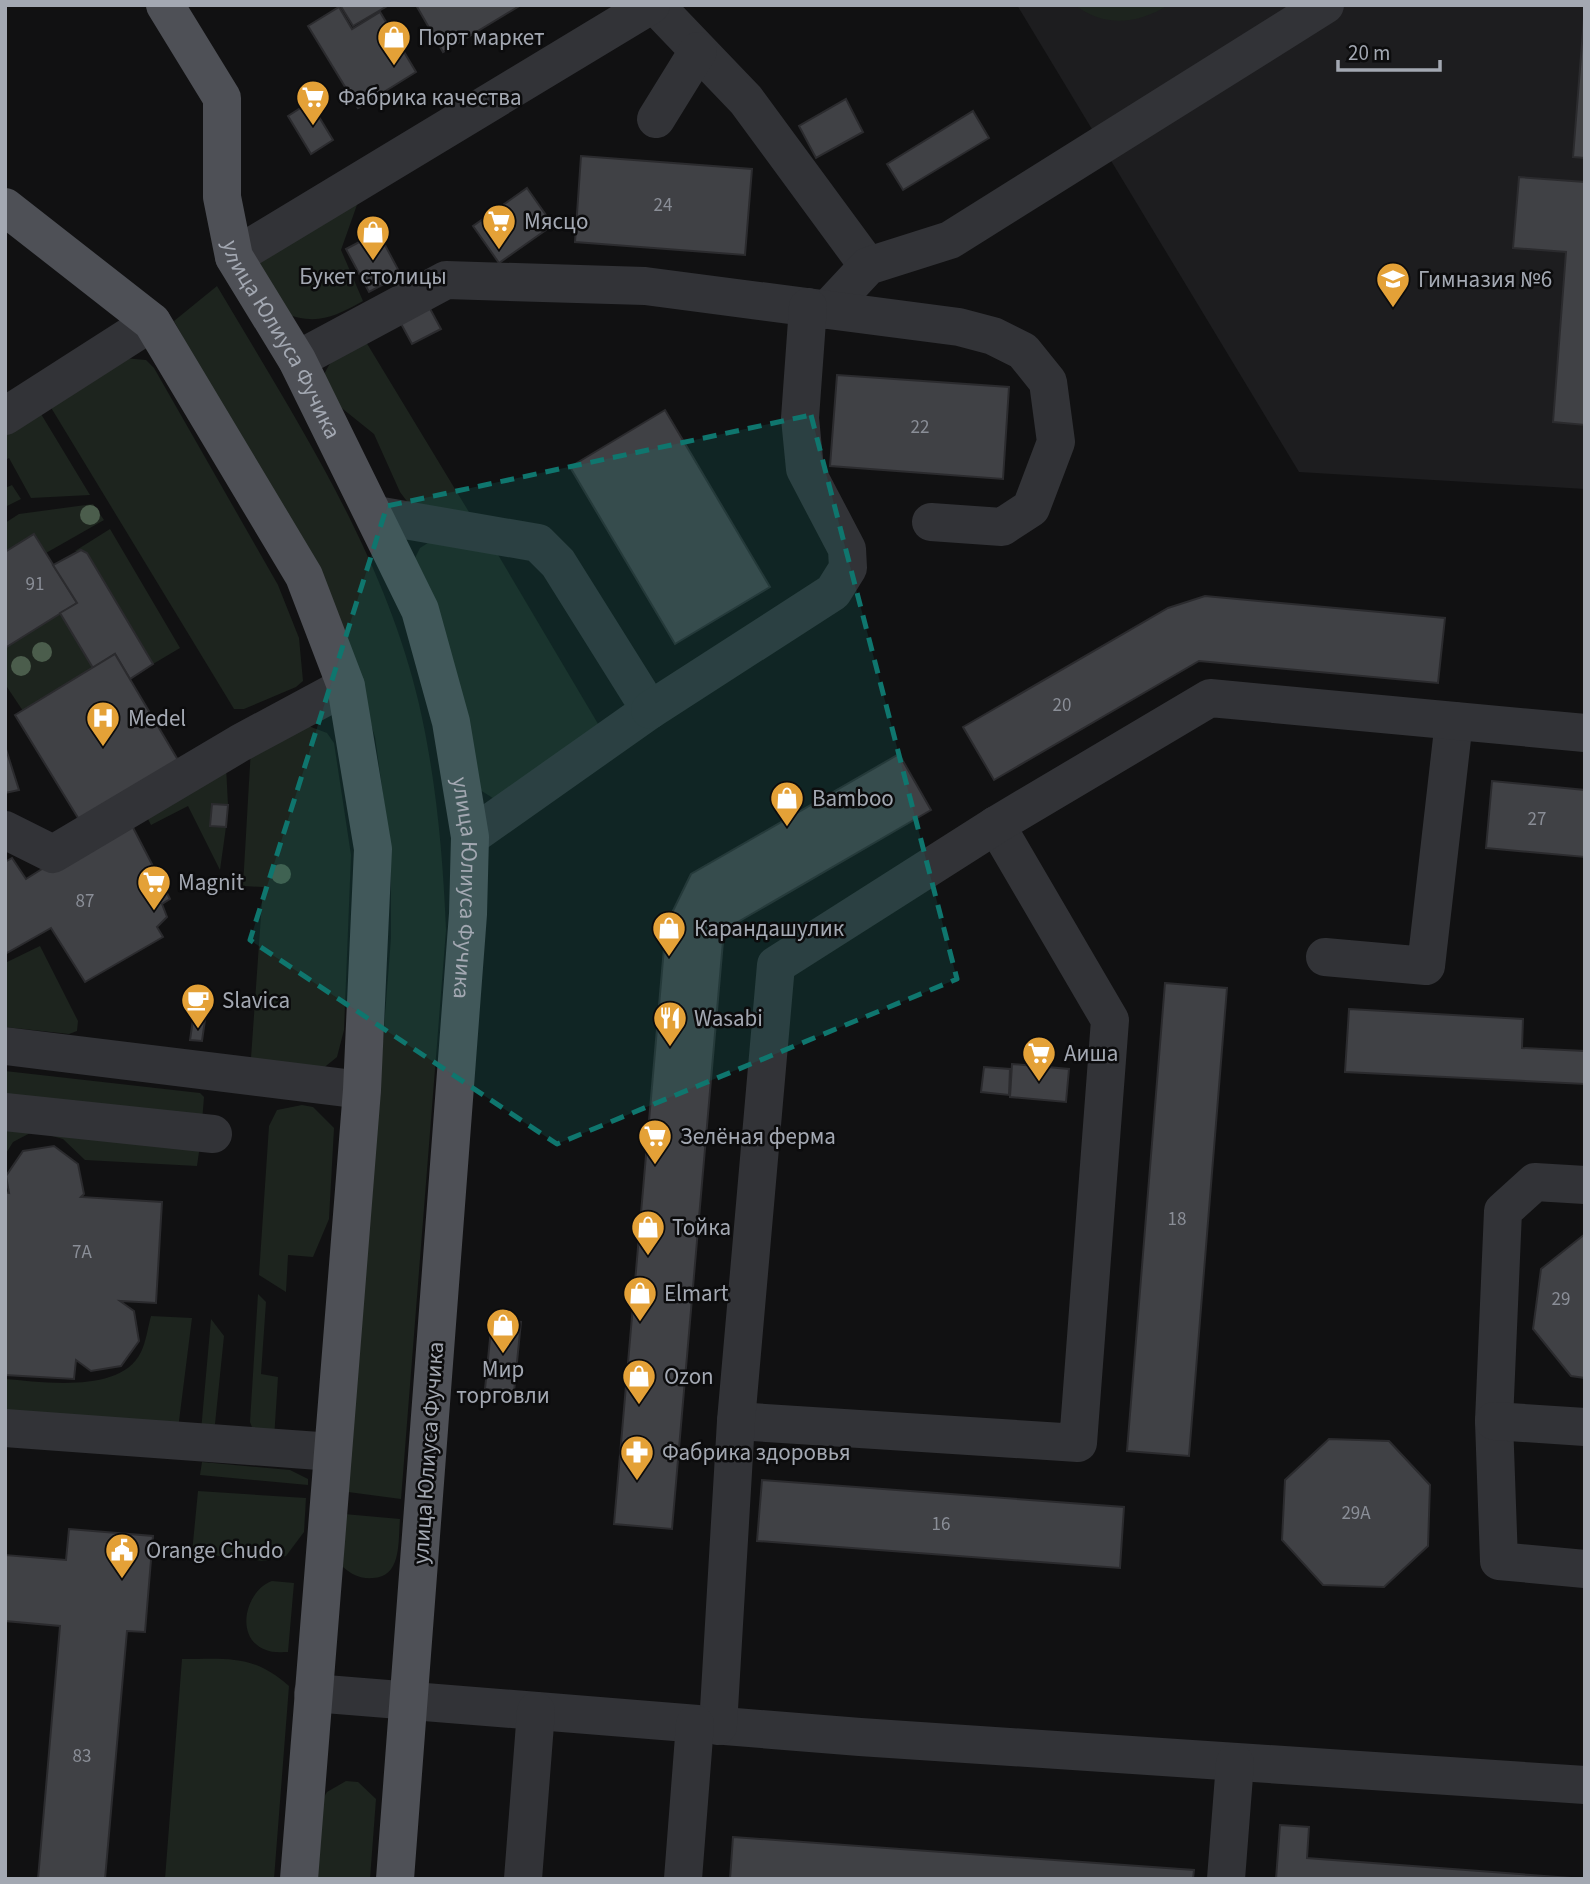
<svg xmlns="http://www.w3.org/2000/svg" width="1590" height="1884" font-family="'Source Sans 3',sans-serif">
<style>
.built{fill:#1d1d1f}
.green{fill:#1d241e}
.building{fill:#404145;stroke:#2b2b2e;stroke-width:2}
.lines{fill:none;stroke-linecap:round;stroke-linejoin:round}
.minor{stroke:#323337;stroke-width:38}
.major{stroke:#4e5056;stroke-width:38}
.tree{fill:#4b5d4c}
.marked{fill:#0f766e;fill-opacity:0.2;stroke:#0f766e;stroke-width:5;stroke-dasharray:14 9;stroke-linejoin:round}
.labels{text-anchor:middle;dominant-baseline:central;stroke-width:5;stroke-linejoin:round;paint-order:stroke}
.number-label{font-size:19px;fill:#8a8e97}
.poi-label{font-size:23px;fill:#a3a8b2;stroke:#0c0c0d;text-anchor:start}
.street-label{font-size:23px;fill:#a3a8b2;stroke:#0c0c0d}
</style>
<rect width="100%" height="100%" fill="#111112"/>
<polygon class="built" points="1017,5 1585,5 1585,489 1299,472"/>
<g class="green">
<path d="M1075,5H1168C1139,24 1104,28 1075,5Z"/>
<path d="M364,185L341,250L363,301C332,318 316,326 281,312L257,258Z"/>
<path d="M217,286C295,418 384,553 419,704C436,778 443,855 446,930L401,1499L348,1492L391,938V852L375,737L341,627L174,321Z"/>
<path d="M363,337L478,527L409,504L400,492L374,434L328,397L322,380C330,358 343,347 363,337Z"/>
<polygon points="124,358 146,360 154,368 278,585 299,638 303,681 296,687 244,709 234,709 47,401"/>
<polygon points="38,409 90,495 31,498 9,458 5,460 5,427"/>
<polygon points="12,485 21,499 5,507 5,488"/>
<polygon points="93,504 104,520 46,553 34,534 5,552 5,523 19,514"/>
<polygon points="110,529 180,648 153,664 87,554 75,551"/>
<polygon points="431,541 494,548 604,734 496,800 477,788 415,558 420,548"/>
<polygon points="60,613 93,668 23,711 5,684 5,648"/>
<polygon points="303,724 327,733 334,743 351,855 344,1030 337,1057 321,1070 251,1058 263,887 243,886 251,748"/>
<polygon points="226,766 228,805 212,804 210,825 226,827 220,870 188,806 151,825 145,813"/>
<polygon points="40,946 78,1021 77,1031 69,1034 5,1027 5,963"/>
<polygon points="5,1071 200,1093 204,1097 202,1122 5,1103"/>
<polygon points="302,1105 313,1107 334,1128 329,1219 313,1257 288,1255 286,1292 259,1275 269,1126 277,1110"/>
<polygon points="5,1120 201,1138 197,1166 85,1160 63,1139 34,1131 13,1142 5,1155"/>
<polygon points="258,1294 266,1302 261,1374 278,1377 274,1439 255,1435 250,1422"/>
<path d="M151,1316L192,1318L178,1429L5,1419V1379C43,1382 121,1394 141,1352C146,1342 148,1327 151,1316Z"/>
<polygon points="211,1319 224,1336 215,1424 201,1431"/>
<polygon points="202,1462 290,1470 308,1479 308,1485 200,1475"/>
<polygon points="198,1491 306,1498 304,1532 286,1556 264,1561 192,1553"/>
<path d="M344,1514L400,1519C398,1541 402,1577 373,1578C361,1579 352,1575 343,1567Z"/>
<path d="M272,1581L294,1583L288,1652C282,1652 272,1653 266,1650C233,1638 246,1590 272,1581Z"/>
<path d="M182,1659C227,1659 253,1654 289,1686L274,1879H165Z"/>
<polygon points="346,1781 358,1782 376,1799 370,1879 314,1879 319,1805 327,1792"/>
</g>
<g class="building">
<polygon points="340,5 389,5 353,26"/>
<polygon points="416,5 521,5 443,52"/>
<polygon points="1585,5 1585,158 1573,157"/>
<polygon points="339,7 352,29 380,12 416,72 358,108 308,26"/>
<polygon points="846,99 863,132 816,158 799,126"/>
<polygon points="310,102 333,140 311,154 288,116"/>
<polygon points="973,111 989,138 903,190 887,164"/>
<polygon points="581,156 752,169 745,255 575,242"/>
<polygon points="1519,177 1585,182 1585,425 1553,422 1566,252 1513,248"/>
<polygon points="527,188 553,225 499,263 473,226"/>
<polygon points="378,232 401,275 369,292 346,249"/>
<polygon points="428,305 441,329 412,344 399,320"/>
<polygon points="837,375 1009,387 1003,479 830,466"/>
<polygon points="665,410 770,587 675,644 570,467"/>
<polygon points="34,534 77,603 5,648 5,552"/>
<polygon points="81,550 87,553 153,664 130,679 115,654 93,668 60,613 77,603 53,565"/>
<polygon points="1205,596 1445,618 1438,683 1199,661 994,780 963,727 1168,608"/>
<polygon points="115,654 178,760 83,826 15,715"/>
<polygon points="5,746 19,790 5,793"/>
<polygon points="899,754 931,810 724,930 672,1529 614,1524 666,925 691,874"/>
<polygon points="1492,781 1585,790 1585,857 1486,848"/>
<polygon points="212,804 228,805 226,827 210,826"/>
<polygon points="127,816 170,899 162,904 167,917 157,927 163,937 85,982 51,928 5,954 5,862 12,858 26,879"/>
<polygon points="1165,983 1227,988 1189,1456 1127,1451"/>
<polygon points="1349,1009 1523,1019 1522,1048 1585,1051 1585,1084 1345,1072"/>
<polygon points="193,1019 205,1020 202,1041 190,1040"/>
<polygon points="1012,1064 1069,1069 1066,1102 1010,1097"/>
<polygon points="984,1067 1010,1069 1009,1095 981,1092"/>
<polygon points="54,1146 78,1164 84,1194 81,1197 162,1202 156,1303 120,1301 134,1311 139,1341 121,1366 91,1371 76,1360 74,1379 5,1375 5,1192 9,1193 6,1176 23,1151"/>
<polygon points="1585,1234 1585,1378 1571,1376 1533,1329 1541,1269"/>
<polygon points="492,1319 521,1322 514,1392 485,1389"/>
<polygon points="1329,1439 1389,1441 1430,1485 1428,1546 1384,1587 1323,1585 1282,1540 1285,1480"/>
<polygon points="762,1480 1124,1507 1120,1568 757,1541"/>
<polygon points="69,1529 153,1536 145,1632 127,1631 105,1879 38,1879 60,1626 5,1621 5,1555 66,1560"/>
<polygon points="1280,1825 1309,1827 1307,1858 1585,1879 1276,1879"/>
<polygon points="733,1837 1194,1870 1193,1879 730,1879"/>
</g>
<g class="lines">
<g class="minor">
<polyline points="655,5 746,100 868,266"/>
<polyline points="656,119 698,51"/>
<polyline points="234,257 651,5"/>
<polyline points="827,310 868,266 950,240 1325,5"/>
<polyline points="297,360 446,280 645,286 959,327 993,336 1023,351 1048,382 1056,442 1031,508 1002,527 931,522"/>
<polyline points="5,416 152,322"/>
<polyline points="376,515 538,543 558,563 650,710 470,837"/>
<polyline points="650,710 833,592 848,568 847,549 805,469 800,418 808,307"/>
<polyline points="5,830 53,854 240,743 346,686"/>
<polyline points="1325,957 1426,966 1454,721"/>
<polyline points="5,1046 362,1090"/>
<polyline points="5,1112 213,1134"/>
<polyline points="1585,1185 1535,1182 1503,1211 1494,1421 1499,1561 1585,1569"/>
<polyline points="736,1421 1078,1443 1110,1020 996,825"/>
<polyline points="1494,1421 1585,1427"/>
<polyline points="5,1428 333,1452"/>
<polyline points="313,1693 860,1737 1585,1785"/>
<polyline points="718,1726 736,1421 776,965 996,825 1210,698 1585,733"/>
<polyline points="523,1879 536,1711"/>
<polyline points="683,1879 695,1724"/>
<polyline points="1226,1879 1235,1763"/>
</g>
<g class="major">
<path id="s1" d="M165,5L222,98V197L234,257L297,360L420,610L451,722L470,837L468,914L395,1879"/>
<polyline points="5,207 152,322 304,576 346,686 373,849 362,1090 299,1879"/>
</g>
</g>
<g class="tree">
<circle cx="90" cy="515" r="10"/>
<circle cx="42" cy="652" r="10"/>
<circle cx="21" cy="666" r="10"/>
<circle cx="281" cy="874" r="10"/>
</g>
<path class="marked" d="M811,415L957,979L557,1144L250,940L387,506Z"/>
<defs>
<g id="shop-pin" transform="scale(1.75)"><path d="M0 17L-7.5 6A9.5 9.5 0 1 1 7.5 6Z" fill="#e4a137" stroke="#0c0c0d"/><path d="M-5-2.5h2.3a2.7 3.5 0 0 1 5.4 0H5L5.5 6h-11ZM-1.5-2.5h3a1.5 2.3 0 0 0-3 0Z" fill="#fff"/></g>
<g id="supermarket-pin" transform="scale(1.75)"><path d="M0 17L-7.5 6A9.5 9.5 0 1 1 7.5 6Z" fill="#e4a137" stroke="#0c0c0d"/><path d="M-6-5.5h2.5l.6 2H6L4.5 2H-2.5L-4.4-4H-6ZM-1.5 3.2a1.3 1.3 0 1 0 .1 0ZM3 3.2a1.3 1.3 0 1 0 .1 0Z" fill="#fff"/></g>
<g id="school-pin" transform="scale(1.75)"><path d="M0 17L-7.5 6A9.5 9.5 0 1 1 7.5 6Z" fill="#e4a137" stroke="#0c0c0d"/><path d="M0-5L7-2L0 1L-7-2ZM-4 1L0 2.5L4 1V4Q0 6-4 4Z" fill="#fff"/></g>
<g id="hospital-pin" transform="scale(1.75)"><path d="M0 17L-7.5 6A9.5 9.5 0 1 1 7.5 6Z" fill="#e4a137" stroke="#0c0c0d"/><path d="M-5-5h3v3.5h4V-5h3V5h-3V1.5h-4V5h-3Z" fill="#fff"/></g>
<g id="cafe-pin" transform="scale(1.75)"><path d="M0 17L-7.5 6A9.5 9.5 0 1 1 7.5 6Z" fill="#e4a137" stroke="#0c0c0d"/><path d="M-5.5-4.5H6V0H3Q3 3.5 0 3.5H-2.5Q-5.5 3.5-5.5 0ZM3-3.2v2h1.7v-2ZM-6 4.5H4V6H-6Z" fill="#fff"/></g>
<g id="restaurant-pin" transform="scale(1.75)"><path d="M0 17L-7.5 6A9.5 9.5 0 1 1 7.5 6Z" fill="#e4a137" stroke="#0c0c0d"/><path d="M-5-6h1v4h1v-4h1v4h1v-4h1v5L-1.5 .5V6h-2V.5L-5-1ZM5-6V6H3V1.5H1.5Q1.5-4 5-6Z" fill="#fff"/></g>
<g id="pharmacy-pin" transform="scale(1.75)"><path d="M0 17L-7.5 6A9.5 9.5 0 1 1 7.5 6Z" fill="#e4a137" stroke="#0c0c0d"/><path d="M-2-6h4v4h4v4h-4v4h-4v-4h-4v-4h4Z" fill="#fff"/></g>
<g id="civic-pin" transform="scale(1.75)"><path d="M0 17L-7.5 6A9.5 9.5 0 1 1 7.5 6Z" fill="#e4a137" stroke="#0c0c0d"/><path d="M-.6-6.5H3V-4.5H.6V-3L4-1V1h2V6H-6V1h2V-1L-.6-3ZM-1.2 2.5V6h2.4V2.5Z" fill="#fff"/></g>
</defs>
<g fill-rule="evenodd">
<use href="#shop-pin" x="394" y="37"/>
<use href="#supermarket-pin" x="313" y="97"/>
<use href="#supermarket-pin" x="499" y="221"/>
<use href="#shop-pin" x="373" y="232"/>
<use href="#school-pin" x="1393" y="279"/>
<use href="#hospital-pin" x="103" y="718"/>
<use href="#shop-pin" x="787" y="798"/>
<use href="#supermarket-pin" x="154" y="882"/>
<use href="#shop-pin" x="669" y="928"/>
<use href="#cafe-pin" x="198" y="1000"/>
<use href="#restaurant-pin" x="670" y="1018"/>
<use href="#supermarket-pin" x="1039" y="1053"/>
<use href="#supermarket-pin" x="655" y="1136"/>
<use href="#shop-pin" x="648" y="1227"/>
<use href="#shop-pin" x="640" y="1293"/>
<use href="#shop-pin" x="503" y="1325"/>
<use href="#shop-pin" x="639" y="1376"/>
<use href="#pharmacy-pin" x="637" y="1452"/>
<use href="#civic-pin" x="122" y="1550"/>
</g>
<g class="labels">
<g class="number-label">
<text x="663" y="205">24</text>
<text x="920" y="427">22</text>
<text x="35" y="584">91</text>
<text x="1062" y="705">20</text>
<text x="1537" y="819">27</text>
<text x="85" y="901">87</text>
<text x="1177" y="1219">18</text>
<text x="82" y="1252">7А</text>
<text x="1561" y="1299">29</text>
<text x="1356" y="1513">29А</text>
<text x="941" y="1524">16</text>
<text x="82" y="1756">83</text>
</g>
<g class="poi-label">
<text x="418" y="37">Порт маркет</text>
<text x="338" y="97">Фабрика качества</text>
<text x="524" y="221">Мясцо</text>
<text x="373" y="276" text-anchor="middle">Букет столицы</text>
<text x="1418" y="279">Гимназия №6</text>
<text x="128" y="718">Medel</text>
<text x="812" y="798">Bamboo</text>
<text x="178" y="882">Magnit</text>
<text x="694" y="928">Карандашулик</text>
<text x="222" y="1000">Slavica</text>
<text x="694" y="1018">Wasabi</text>
<text x="1064" y="1053">Аиша</text>
<text x="680" y="1136">Зелёная ферма</text>
<text x="672" y="1227">Тойка</text>
<text x="664" y="1293">Elmart</text>
<text x="503" y="1369" text-anchor="middle">Мир<tspan x="503" dy="26">торговли</tspan></text>
<text x="664" y="1376">Ozon</text>
<text x="662" y="1452">Фабрика здоровья</text>
<text x="146" y="1550">Orange Chudo</text>
</g>
<g class="street-label">
<text stroke="none"><textPath href="#s1" startOffset="364">улица Юлиуса Фучика</textPath></text>
<text stroke="none"><textPath href="#s1" startOffset="952">улица Юлиуса Фучика</textPath></text>
<text transform="translate(428 1453) rotate(-86)">улица Юлиуса Фучика</text>
</g>
</g>
<rect width="1590" height="1884" fill="none" stroke="#a3a8b2" stroke-width="14"/>
<path d="M1338 60v10h102v-10" fill="none" stroke="#a3a8b2" stroke-width="3.5"/>
<text x="1348" y="60" font-size="21" fill="#a3a8b2" stroke="#0c0c0d" stroke-width="5" paint-order="stroke">20 m</text>
</svg>
